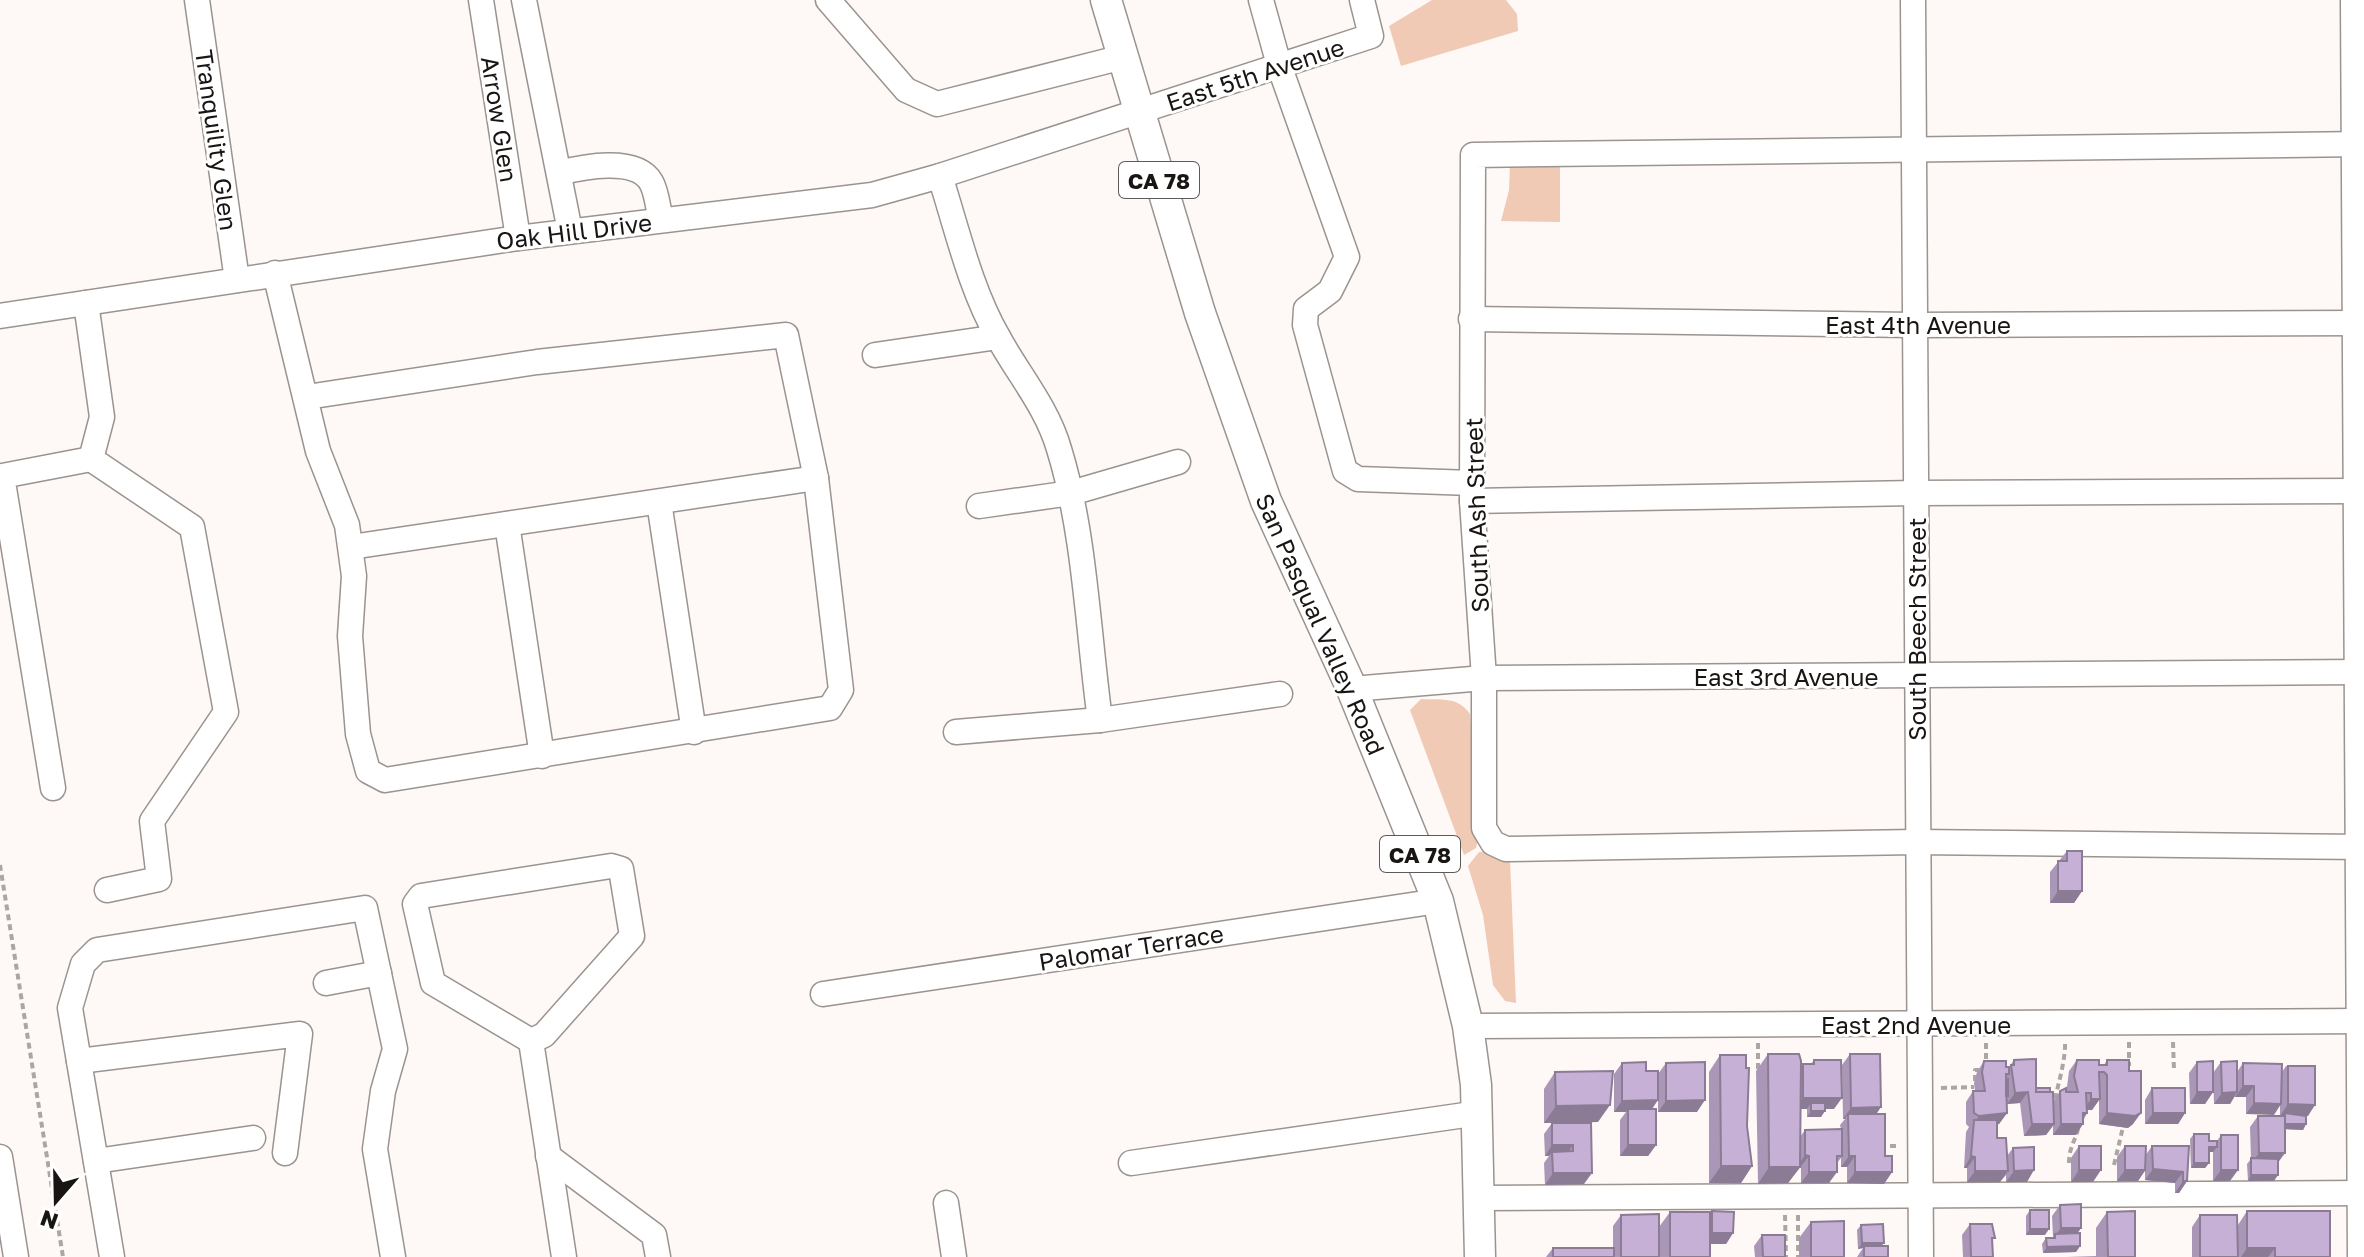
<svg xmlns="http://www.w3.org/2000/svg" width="2364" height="1257" font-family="'Golos Text',sans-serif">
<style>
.green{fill:#f0cab5}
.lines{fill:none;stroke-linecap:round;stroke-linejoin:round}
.minor-casing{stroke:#9b938e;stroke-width:27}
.major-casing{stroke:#9b938e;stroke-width:33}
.path{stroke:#aaa6a4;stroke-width:4;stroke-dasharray:6 4;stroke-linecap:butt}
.minor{stroke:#fff;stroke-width:24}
.major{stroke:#fff;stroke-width:30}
.wall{fill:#aa97b7}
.shaded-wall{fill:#8b7b95}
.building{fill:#c6b0d5;stroke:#8b7b95;stroke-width:2}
.labels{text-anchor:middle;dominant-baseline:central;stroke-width:6;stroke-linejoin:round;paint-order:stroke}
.shield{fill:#fff;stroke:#5d5b5a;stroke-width:2}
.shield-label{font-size:22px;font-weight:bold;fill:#181513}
.street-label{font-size:24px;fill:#181513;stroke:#fff}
</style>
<rect width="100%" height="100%" fill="#fef9f6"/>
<g class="green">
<polygon points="1432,0 1506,0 1517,14 1518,31 1401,66 1389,26"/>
<polygon points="1510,163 1560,165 1560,222 1501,221 1509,190"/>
<path d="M1421,699C1440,700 1458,696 1470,714L1478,840L1476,848L1464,855L1410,710Z"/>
<polygon points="1487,851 1510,860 1516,1003 1505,1001 1493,985 1483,915 1468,866 1479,852"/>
</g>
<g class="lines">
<g class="minor-casing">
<g id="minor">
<polyline points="197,0 237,280"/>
<polyline points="481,0 518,238"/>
<polyline points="524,0 570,231"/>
<polyline points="828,0 906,90 937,104 1123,57"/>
<polyline points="1261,0 1279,65 1347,257 1330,291 1306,309 1305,325 1345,471 1358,479 1472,483"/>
<polyline points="1913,0 1921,1257"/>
<polyline points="2353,0 2360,1257"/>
<polyline points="2364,144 1473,155 1472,501 1484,678 1484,828 1493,843 1506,849 1916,842 2364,847"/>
<path d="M559,173C582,167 636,156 651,182C657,192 658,209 661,220"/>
<path d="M940,176C957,229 970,288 998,337C1018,374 1047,407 1059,449C1085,533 1088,632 1100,720"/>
<polyline points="275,273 318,451 347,525 354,576 350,636 358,734 368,771 385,780 830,708 841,690 816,478 786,335 537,362 307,397"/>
<polyline points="0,316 518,238 872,195 940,176 1371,36 1362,0"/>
<polyline points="1471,319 1914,325 2364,323"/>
<polyline points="875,355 998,337"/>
<polyline points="91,459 192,527 226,712 152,821 159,879 107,890"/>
<polyline points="1472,501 1915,493 2364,491"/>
<polyline points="659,502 694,732"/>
<polyline points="979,506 1071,493 1178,462"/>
<polyline points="507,524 542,756"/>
<polyline points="351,547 816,478"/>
<polyline points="1352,689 1484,678 2364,672"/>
<polyline points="956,732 1100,720 1280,694"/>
<polyline points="53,788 2,476 91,459 102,417 86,303"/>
<polygon points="611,866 621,869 632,936 544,1035 531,1041 433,983 415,904 421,896"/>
<polyline points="326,983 379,973"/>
<polyline points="823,994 1438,901"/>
<polyline points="1468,1026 2364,1021"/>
<polyline points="531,1041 564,1257"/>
<polyline points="79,1061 300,1034 285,1153"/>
<polyline points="548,1156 654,1235 658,1257"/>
<polyline points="0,1157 16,1257"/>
<polyline points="96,1161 253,1138"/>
<polyline points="1131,1163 1479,1113"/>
<polyline points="1479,1198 2364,1193"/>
<polyline points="946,1203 954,1257"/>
<polyline points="112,1257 70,1008 83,964 97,950 365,908 395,1049 383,1091 375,1149 393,1257"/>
</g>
</g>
<g class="major-casing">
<polyline id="major" points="1106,0 1200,313 1266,501 1352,689 1438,901 1468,1026 1476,1085 1480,1257"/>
</g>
<g class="path">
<polyline points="0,865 63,1257"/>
<polyline points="2129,1042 2129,1066"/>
<polyline points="2173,1042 2174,1070"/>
<polyline points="1758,1043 1758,1070"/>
<polyline points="1986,1043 1986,1066"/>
<polyline points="1975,1081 1975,1070 1983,1070"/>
<polyline points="1941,1088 1974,1087"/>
<path d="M2055,1099C2058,1085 2066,1058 2065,1042"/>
<polyline points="1880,1146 1899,1146"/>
<path d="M2069,1163C2069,1144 2078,1138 2078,1126"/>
<polyline points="2114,1165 2123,1127"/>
<polyline points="1785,1215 1786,1257"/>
<polyline points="1798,1215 1798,1257"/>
</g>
<use href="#minor" class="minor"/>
<use href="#major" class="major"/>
</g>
<g class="wall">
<polygon points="2067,851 2082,891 2074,903 2050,903 2050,872"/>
<polygon points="1768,1054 1801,1067 1803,1064 1811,1064 1814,1060 1834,1109 1825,1109 1821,1117 1807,1117 1807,1109 1801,1109 1800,1137 1805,1130 1841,1129 1840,1125 1845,1119 1843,1119 1842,1065 1850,1054 1876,1114 1885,1156 1892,1172 1884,1184 1847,1183 1847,1167 1841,1167 1841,1158 1837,1163 1829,1183 1801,1183 1801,1167 1800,1167 1788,1183 1758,1184 1756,1071"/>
<polygon points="1720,1055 1747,1126 1752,1166 1741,1183 1709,1183 1709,1072"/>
<polygon points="2014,1060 2036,1088 2050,1092 2053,1102 2060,1091 2067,1092 2067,1087 2069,1071 2077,1060 2099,1065 2104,1065 2107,1060 2129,1071 2133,1124 2128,1128 2099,1124 2099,1099 2092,1110 2087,1110 2087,1113 2076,1135 2053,1135 2053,1126 2046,1135 2024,1136 2020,1103 2007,1104 2007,1113 1999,1124 1997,1125 1997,1138 2007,1156 2013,1148 2027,1182 2006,1182 2006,1175 2000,1182 1967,1182 1967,1168 1964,1168 1966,1132 1969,1127 1966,1124 1966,1102 1973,1091 1975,1091 1974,1083 1977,1072 1984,1061 2009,1067"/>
<polygon points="2197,1062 2213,1092 2205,1104 2190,1104 2189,1073"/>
<polygon points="2221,1062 2237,1072 2243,1063 2282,1072 2286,1066 2315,1066 2308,1116 2306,1116 2306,1124 2303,1130 2285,1129 2274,1181 2248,1181 2247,1164 2251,1159 2250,1127 2258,1116 2280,1116 2280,1106 2246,1114 2246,1097 2235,1097 2235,1096 2230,1104 2214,1104 2213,1073"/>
<polygon points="1622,1063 1646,1071 1656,1145 1648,1156 1620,1156 1620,1120 1626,1112 1614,1112 1614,1074"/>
<polygon points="1666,1063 1697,1112 1658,1112 1658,1074"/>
<polygon points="1555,1072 1598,1122 1544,1123 1544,1089"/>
<polygon points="2152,1088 2185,1113 2178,1124 2145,1124 2145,1100"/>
<polygon points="1552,1123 1591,1123 1584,1184 1545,1185 1544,1163 1549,1156 1545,1156 1544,1134"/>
<polygon points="2194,1134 2209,1141 2217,1141 2221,1135 2230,1181 2213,1181 2213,1152 2209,1152 2209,1163 2205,1168 2191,1168 2190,1139"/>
<polygon points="2079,1146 2093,1182 2071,1182 2071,1158"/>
<polygon points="2125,1146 2145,1156 2152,1146 2189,1146 2187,1181 2179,1193 2175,1193 2175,1183 2145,1180 2145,1171 2138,1181 2117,1181 2117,1157"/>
<polygon points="2060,1205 2078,1233 2080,1246 2076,1252 2043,1253 2042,1244 2046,1238 2053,1237 2052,1216"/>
<polygon points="2030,1210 2045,1235 2026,1235 2026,1216"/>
<polygon points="1712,1211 1733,1233 1726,1244 1710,1244 1710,1257 1546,1257 1553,1248 1613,1248 1613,1226 1621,1215 1659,1227 1670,1212 1710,1214"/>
<polygon points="2247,1211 2330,1257 2192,1257 2192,1227 2200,1215 2238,1225"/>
<polygon points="2107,1212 2135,1257 2066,1257 2096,1256 2096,1228"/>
<polygon points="1811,1222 1844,1257 1799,1257 1799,1238"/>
<polygon points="1970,1224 1993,1242 1993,1257 1963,1257 1962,1235"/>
<polygon points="1861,1225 1882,1246 1888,1257 1857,1257 1863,1248 1858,1249 1857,1230"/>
<polygon points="1762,1235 1785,1257 1755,1257 1754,1246"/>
</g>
<g class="shaded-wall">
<polygon points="2058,891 2082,891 2074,903 2050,903"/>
<polygon points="2243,1086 2254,1086 2246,1097 2235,1097"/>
<polygon points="2028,1092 2020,1103 2007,1104 2015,1093"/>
<polygon points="2197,1092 2213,1092 2205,1104 2190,1104"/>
<polygon points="2237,1092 2230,1104 2214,1104 2222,1093"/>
<polygon points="1803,1098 1842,1098 1834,1109 1811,1109 1811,1103 1807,1109 1795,1109"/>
<polygon points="2091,1099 2100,1099 2092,1110 2083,1110"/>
<polygon points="1658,1100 1650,1112 1628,1109 1626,1112 1614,1112 1622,1101"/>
<polygon points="1705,1100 1697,1112 1658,1112 1666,1101"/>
<polygon points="2254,1103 2281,1104 2274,1115 2246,1114"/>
<polygon points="2288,1104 2315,1105 2308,1116 2285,1116 2285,1113 2284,1116 2280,1116"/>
<polygon points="1610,1105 1598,1122 1544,1123 1556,1106"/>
<polygon points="1881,1107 1873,1119 1848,1114 1845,1119 1843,1119 1851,1108"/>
<polygon points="1811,1111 1825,1111 1821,1117 1807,1117"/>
<polygon points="2007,1113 1999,1124 1973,1127 1973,1124 1979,1116"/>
<polygon points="2083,1113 2087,1113 2079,1124 2083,1124 2076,1135 2053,1135 2061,1124"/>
<polygon points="2107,1113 2141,1113 2133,1124 2128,1128 2099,1124"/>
<polygon points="2153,1113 2185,1113 2178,1124 2145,1124"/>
<polygon points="2032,1124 2054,1124 2046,1135 2024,1136"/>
<polygon points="2285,1124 2306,1124 2303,1130 2282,1129"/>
<polygon points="1552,1145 1573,1145 1565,1156 1552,1152 1549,1156 1545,1156"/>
<polygon points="1628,1145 1656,1145 1648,1156 1620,1156"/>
<polygon points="2209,1147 2217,1147 2213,1152 2205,1152"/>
<polygon points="2259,1153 2285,1153 2277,1164 2251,1164"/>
<polygon points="1805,1155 1809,1156 1788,1183 1758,1184 1769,1167 1797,1167"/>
<polygon points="1849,1156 1855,1156 1847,1167 1841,1167"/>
<polygon points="1971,1156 1975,1157 1967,1168 1964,1168"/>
<polygon points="2194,1163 2209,1163 2205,1168 2191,1168"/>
<polygon points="1721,1166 1752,1166 1741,1183 1709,1183"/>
<polygon points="2153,1169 2183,1172 2175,1183 2145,1180"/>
<polygon points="2034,1170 2027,1182 2006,1182 2014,1171"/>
<polygon points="2079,1170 2101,1170 2093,1182 2071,1182"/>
<polygon points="2125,1170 2145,1170 2138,1181 2117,1181"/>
<polygon points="2221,1170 2238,1170 2230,1181 2213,1181"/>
<polygon points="1975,1171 2008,1171 2000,1182 1967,1182"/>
<polygon points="1809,1172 1837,1172 1829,1183 1801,1183"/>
<polygon points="1855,1172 1892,1172 1884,1184 1847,1183"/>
<polygon points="1553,1173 1592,1173 1584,1184 1545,1185"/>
<polygon points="2251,1175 2278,1175 2274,1181 2248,1181"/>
<polygon points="2183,1181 2187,1181 2179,1193 2175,1193"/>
<polygon points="2061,1228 2081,1228 2074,1239 2055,1236"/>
<polygon points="2030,1229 2049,1229 2045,1235 2026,1235"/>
<polygon points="1712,1233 1733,1233 1726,1244 1704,1244"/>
<polygon points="1862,1243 1884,1243 1880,1248 1864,1246 1863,1248 1858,1249"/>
<polygon points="2080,1246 2076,1252 2043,1253 2047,1247"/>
<polygon points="2247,1248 2275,1248 2268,1257 2241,1257"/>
</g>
<g class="building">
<polygon points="2067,851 2082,851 2082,891 2058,891 2058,861 2067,861"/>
<polygon points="1768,1054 1799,1054 1801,1061 1800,1167 1769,1167"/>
<polygon points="1850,1054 1880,1054 1881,1107 1851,1108"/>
<polygon points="1720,1055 1746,1055 1746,1068 1749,1068 1747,1126 1752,1166 1721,1166"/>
<polygon points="2036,1059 2036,1092 2053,1092 2054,1124 2032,1124 2028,1092 2015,1093 2011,1065 2014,1065 2014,1060"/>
<polygon points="1814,1060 1841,1060 1842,1098 1803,1098 1803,1064 1814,1064"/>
<polygon points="2077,1060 2099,1060 2099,1065 2107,1065 2107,1060 2129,1060 2129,1071 2141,1071 2141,1113 2135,1116 2107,1113 2107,1075 2104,1072 2099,1072 2100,1099 2091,1099 2091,1093 2086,1093 2087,1113 2083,1113 2083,1124 2061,1124 2060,1091 2066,1088 2066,1092 2078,1092 2074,1076"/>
<polygon points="1984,1061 2006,1061 2006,1067 2009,1067 2009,1074 2006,1074 2007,1113 1979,1116 1974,1113 1973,1091 1985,1091 1982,1072"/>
<polygon points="2213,1061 2213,1092 2197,1092 2197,1062"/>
<polygon points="2237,1061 2237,1092 2222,1093 2221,1062"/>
<polygon points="1646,1062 1646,1071 1658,1071 1658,1100 1622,1101 1622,1063"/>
<polygon points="1705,1062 1705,1100 1666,1101 1666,1063"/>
<polygon points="2243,1063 2282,1064 2281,1104 2254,1103 2254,1086 2243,1086"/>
<polygon points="2288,1066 2315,1066 2315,1105 2288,1104"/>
<polygon points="1613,1071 1610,1105 1556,1106 1555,1072"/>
<polygon points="2008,1079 2008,1096 2006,1096 2006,1080"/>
<rect x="2036" y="1088" width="14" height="4"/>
<polygon points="2152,1088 2185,1088 2185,1113 2153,1113"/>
<rect x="1811" y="1103" width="14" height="8"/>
<rect x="1628" y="1109" width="28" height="36"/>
<polygon points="2285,1113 2306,1116 2306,1124 2285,1124"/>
<polygon points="1848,1114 1885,1114 1885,1156 1892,1156 1892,1172 1855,1172 1855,1156 1849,1156"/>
<polygon points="2258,1116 2285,1116 2285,1153 2259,1153"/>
<polygon points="1974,1120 1997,1120 1997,1138 2006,1138 2008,1171 1975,1171 1975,1157 1971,1156"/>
<polygon points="1552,1123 1591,1123 1592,1173 1553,1173 1552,1152 1573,1151 1573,1145 1552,1145"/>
<polygon points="1842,1129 1842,1156 1837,1156 1837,1172 1809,1172 1809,1156 1805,1155 1805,1130"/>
<polygon points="2194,1134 2209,1134 2209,1141 2217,1141 2217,1147 2209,1147 2209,1163 2194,1163"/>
<rect x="2221" y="1135" width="17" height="35"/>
<rect x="2079" y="1146" width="22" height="24"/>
<polygon points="2125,1146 2146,1146 2145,1170 2125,1170"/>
<polygon points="2152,1146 2189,1146 2187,1181 2183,1181 2183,1172 2153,1169"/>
<polygon points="2034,1147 2034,1170 2014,1171 2013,1148"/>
<polygon points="2251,1158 2278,1159 2278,1175 2251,1175"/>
<polygon points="2081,1204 2081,1228 2061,1228 2060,1205"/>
<rect x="2030" y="1210" width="19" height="19"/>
<polygon points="1712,1211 1734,1212 1733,1233 1712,1233"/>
<polygon points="2135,1211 2135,1257 2108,1257 2107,1212"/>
<polygon points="2247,1211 2330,1211 2330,1257 2275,1257 2275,1248 2247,1248"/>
<rect x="1670" y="1212" width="40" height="45"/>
<polygon points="1659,1214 1659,1257 1621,1257 1621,1215"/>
<polygon points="2200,1215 2237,1215 2238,1257 2200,1257"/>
<polygon points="1844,1221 1844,1257 1811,1257 1811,1222"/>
<polygon points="1883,1224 1884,1243 1862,1243 1861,1225"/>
<polygon points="1970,1224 1992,1224 1995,1238 1992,1238 1993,1257 1971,1257"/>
<polygon points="2080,1233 2080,1246 2047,1247 2046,1238 2055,1238 2055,1234"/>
<polygon points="1762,1235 1785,1235 1785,1257 1763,1257"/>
<rect x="1864" y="1246" width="24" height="11"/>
<rect x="1553" y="1248" width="61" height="9"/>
</g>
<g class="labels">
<g class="shield">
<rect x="1119" y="162" width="80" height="36" rx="6"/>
<rect x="1380" y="836" width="80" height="36" rx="6"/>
</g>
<g class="shield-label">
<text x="1159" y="180">CA 78</text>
<text x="1420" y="854">CA 78</text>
</g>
<g class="street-label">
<text transform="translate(1255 74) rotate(-18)">East 5th Avenue</text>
<text transform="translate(500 119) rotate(81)">Arrow Glen</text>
<text transform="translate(217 140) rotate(82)">Tranquility Glen</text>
<text transform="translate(574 231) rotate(-7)">Oak Hill Drive</text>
<text x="1918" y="324">East 4th Avenue</text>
<text transform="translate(1476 515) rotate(-92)">South Ash Street</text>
<text transform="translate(1321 624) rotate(66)">San Pasqual Valley Road</text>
<text transform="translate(1916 629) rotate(-90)">South Beech Street</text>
<text x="1786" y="676">East 3rd Avenue</text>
<text transform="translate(1131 947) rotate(-9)">Palomar Terrace</text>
<text x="1916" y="1024">East 2nd Avenue</text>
</g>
</g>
<g transform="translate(56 1201) rotate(200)" stroke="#ffffff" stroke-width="6" paint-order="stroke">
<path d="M0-6L14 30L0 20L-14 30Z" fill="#181513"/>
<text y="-12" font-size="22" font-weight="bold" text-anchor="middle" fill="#181513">N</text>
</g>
</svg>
